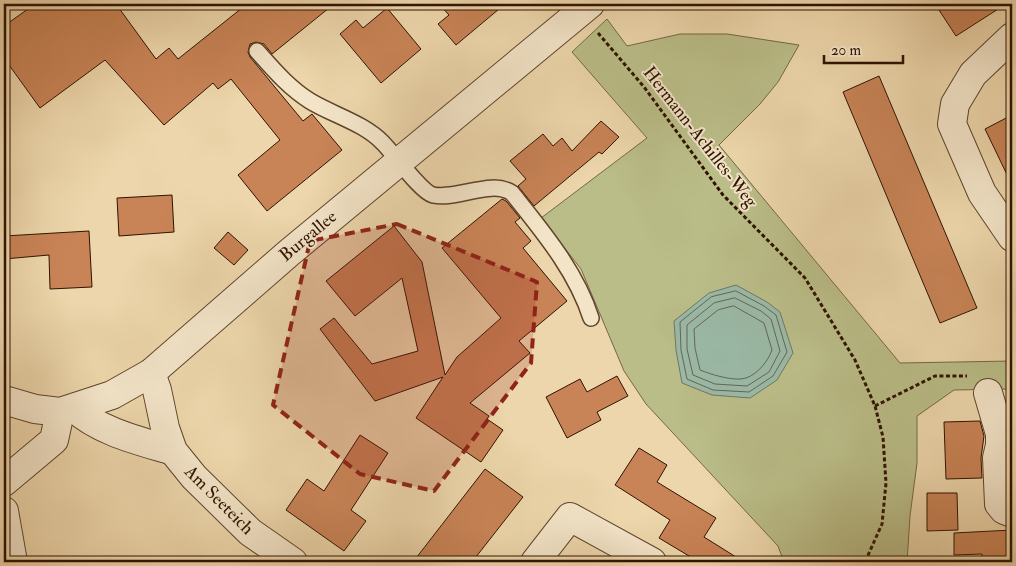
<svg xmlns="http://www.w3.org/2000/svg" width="1016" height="566" font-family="'IM FELL Double Pica',serif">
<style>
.green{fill:#babd88;stroke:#746844}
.water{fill:#9ab9a6;stroke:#6f7764}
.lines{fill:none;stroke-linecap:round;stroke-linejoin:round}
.shore{stroke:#646654;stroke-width:1}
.building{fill:#c88356;stroke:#2f1301}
.service-casing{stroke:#5e442c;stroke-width:18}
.minor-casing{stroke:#5e442c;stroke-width:30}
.path{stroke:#2f1301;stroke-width:3;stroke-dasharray:4 2.5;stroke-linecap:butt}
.service{stroke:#f3e4c8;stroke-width:15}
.minor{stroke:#f3e4c8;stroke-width:28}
.marked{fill:#8f2418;fill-opacity:0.2;stroke:#8f2418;stroke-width:4;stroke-dasharray:10 6;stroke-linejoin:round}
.labels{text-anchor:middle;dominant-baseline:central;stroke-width:4;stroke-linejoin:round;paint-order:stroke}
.street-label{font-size:18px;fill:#2f1301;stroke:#f3e4c8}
</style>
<rect width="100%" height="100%" fill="#edd6ab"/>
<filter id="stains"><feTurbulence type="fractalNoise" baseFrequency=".004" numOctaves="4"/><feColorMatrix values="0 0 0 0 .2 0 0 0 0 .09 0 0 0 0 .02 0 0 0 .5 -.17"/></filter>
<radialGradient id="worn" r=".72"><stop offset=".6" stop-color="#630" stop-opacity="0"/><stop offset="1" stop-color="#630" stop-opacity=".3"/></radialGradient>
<polygon class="green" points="607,19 627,46 680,34 727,34 799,45 778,82 760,104 719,145 900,363 1012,361 1012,389 954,390 917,416 917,463 910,516 907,562 784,562 778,546 646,404 624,371 581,269 541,218 647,138 572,52"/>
<polygon class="water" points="736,285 767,302 780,312 793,353 777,380 750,398 712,395 682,383 676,350 674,321 709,293"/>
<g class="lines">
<g class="shore">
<polygon points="736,291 764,306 776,315 787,352 773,376 749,392 713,390 687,379 681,350 680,322 711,297"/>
<polygon points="735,298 761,311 771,319 780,351 769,372 747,386 715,384 693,375 687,349 687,325 714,303"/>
<path d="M734,306L764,323L772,350C768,361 758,374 746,378C734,382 710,374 700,370L695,348L694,329L718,310Z"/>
</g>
</g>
<g class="building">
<polygon points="35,4 116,4 156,59 169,48 178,59 247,4 334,4 272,54 264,44 256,42 250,44 248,52 250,57 303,121 312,114 342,150 267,211 238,175 280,140 231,79 218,89 213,83 164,125 105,60 40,108 4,58 4,26"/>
<polygon points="439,4 505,4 456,45 438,24 449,15"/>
<polygon points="935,4 1006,4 956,36"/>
<polygon points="387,8 421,49 381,83 340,34 356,20 363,28"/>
<polygon points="879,76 977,308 940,323 843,92"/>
<polygon points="1012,115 1012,185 985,129"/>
<polygon points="601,121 619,137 602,154 599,152 534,206 518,186 526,179 510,161 543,134 553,146 562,138 572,151"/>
<polygon points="172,195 174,232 119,236 117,198"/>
<polygon points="502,199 506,201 520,218 515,222 531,241 523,248 567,301 519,341 530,353 470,403 489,416 487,419 503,430 481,462 416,418 443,377 375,401 320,329 334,318 372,364 418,351 402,278 355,316 326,281 394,226 422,262 445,375 457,357 501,318 442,248"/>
<polygon points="89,231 92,287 50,289 49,255 4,259 4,236"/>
<polygon points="228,232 248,250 234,265 214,248"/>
<polygon points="617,376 628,396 597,412 601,420 567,438 546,397 580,379 587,392"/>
<polygon points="980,421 984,436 981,458 982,478 946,479 944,422"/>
<polygon points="360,435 388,453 351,510 366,521 344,551 286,510 307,479 324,491"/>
<polygon points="639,448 667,465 657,482 716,518 704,537 744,562 699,562 659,538 670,520 615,485"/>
<polygon points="485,469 523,497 472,562 413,562"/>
<polygon points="927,493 957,493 958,530 927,531"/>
<polygon points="1012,530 1012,562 982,562 982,554 954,555 954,533"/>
</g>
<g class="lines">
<g class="service-casing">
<path id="service" d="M257,51C273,69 289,88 310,101C333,115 364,123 383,143C394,154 421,192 433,195C458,200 491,179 512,193C543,232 576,271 591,318"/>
</g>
<g class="minor-casing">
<g id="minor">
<polyline points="1012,37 973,74 955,104 952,124 982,193 1012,237"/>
<polyline points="151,373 157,390 165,428 173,451 194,477 250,532 293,562"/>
<polyline points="988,393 1000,434 1000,445 997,458 999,504 1004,510 1012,513"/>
<polyline points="4,400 35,409 60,412 112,395 151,373 290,252 590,4"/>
<path d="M74,408C100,432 140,441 173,451"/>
<polyline points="4,482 54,440 60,412"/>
<polyline points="4,511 13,562"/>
<polyline points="535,562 570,517 652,562"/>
</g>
</g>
<g class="path">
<polyline points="598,33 644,87 723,195 805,278 855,360 875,406 883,437 886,483 882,524 865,562"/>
<polyline points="875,406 935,376 967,376"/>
</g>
<use href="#service" class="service"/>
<use href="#minor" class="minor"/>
</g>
<path class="marked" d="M397,224L537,282L531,363L434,491L360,474L273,405L310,241Z"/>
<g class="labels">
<g class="street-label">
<text transform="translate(700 137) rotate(52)">Hermann-Achilles-Weg</text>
<text transform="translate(308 236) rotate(-40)">Burgallee</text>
<text transform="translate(219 500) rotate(45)">Am Seeteich</text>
</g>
</g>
<rect width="1016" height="566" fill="none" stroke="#edd6ab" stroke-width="20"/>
<rect x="5" y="5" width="1006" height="556" fill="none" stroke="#2f1301" stroke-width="2.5"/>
<rect x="10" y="10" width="996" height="546" fill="none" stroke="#2f1301"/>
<path d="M824 55v8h79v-8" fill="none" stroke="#2f1301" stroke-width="2.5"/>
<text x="831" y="55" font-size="15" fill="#2f1301" stroke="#f3e4c8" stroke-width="4" paint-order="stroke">20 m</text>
<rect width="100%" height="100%" filter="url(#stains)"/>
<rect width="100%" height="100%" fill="url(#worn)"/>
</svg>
